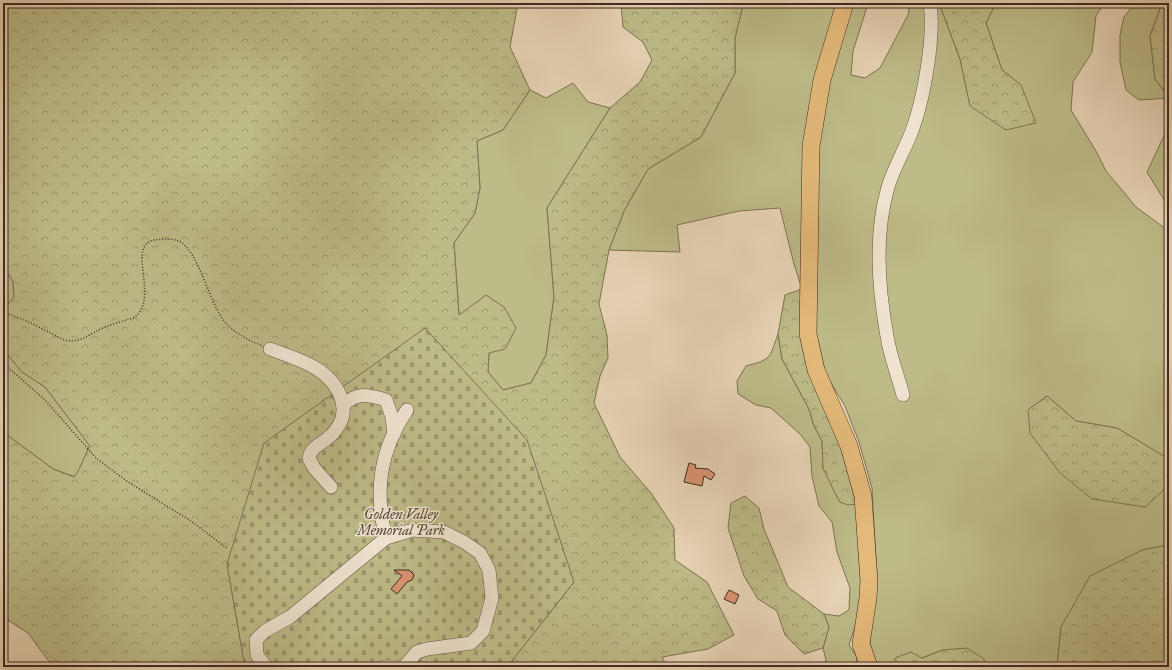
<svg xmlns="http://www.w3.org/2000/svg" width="1172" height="670" font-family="'IM FELL Great Primer',serif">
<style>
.grass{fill:#bdbb88;stroke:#7e7254;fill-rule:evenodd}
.forest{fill:url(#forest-crowns);stroke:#7e7254}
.cemetery{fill:url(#cemetery-stones);stroke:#7e7254}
.building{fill:#dc9472;stroke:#3f2921}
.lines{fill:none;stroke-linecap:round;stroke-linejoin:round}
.minor-casing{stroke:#695446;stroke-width:14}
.major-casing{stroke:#3f2921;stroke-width:18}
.path{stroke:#3f2921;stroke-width:1.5;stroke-dasharray:1 2;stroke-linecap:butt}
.minor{stroke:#efe3cf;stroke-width:13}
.major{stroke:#e4ba7a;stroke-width:17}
.labels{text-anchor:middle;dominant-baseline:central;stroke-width:3;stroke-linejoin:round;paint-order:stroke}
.park-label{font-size:14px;font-style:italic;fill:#584636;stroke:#efe3cf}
</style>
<defs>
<pattern id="forest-crowns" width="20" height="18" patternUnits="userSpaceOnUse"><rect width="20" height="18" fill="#bdbb88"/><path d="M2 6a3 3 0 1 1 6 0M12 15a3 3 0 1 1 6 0" fill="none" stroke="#9b986f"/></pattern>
<pattern id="cemetery-stones" width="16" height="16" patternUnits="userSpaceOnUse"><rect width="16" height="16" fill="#bdbb88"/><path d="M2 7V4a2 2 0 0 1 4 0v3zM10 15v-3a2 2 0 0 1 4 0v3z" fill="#9b986f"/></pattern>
</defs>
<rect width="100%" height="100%" fill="#e7d4b5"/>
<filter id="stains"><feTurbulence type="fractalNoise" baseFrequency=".005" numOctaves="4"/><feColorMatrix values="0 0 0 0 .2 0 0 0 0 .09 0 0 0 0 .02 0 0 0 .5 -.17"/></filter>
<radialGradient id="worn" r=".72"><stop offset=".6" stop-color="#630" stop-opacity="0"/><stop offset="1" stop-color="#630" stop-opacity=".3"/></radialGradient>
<g class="grass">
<path d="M746,3H865L867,7L853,51L851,75L865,78L880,68L908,15L910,3H939L960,59L970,105L1021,85L1002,70L986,23L996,3H1104L1096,16L1092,52L1073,82L1071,110L1096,151L1106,171L1136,207L1166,229L1169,236V289L1164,306L1169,315V545L1142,550L1061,627L1057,667H984V659L943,650L922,658L897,657L890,667H875L870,654V636L877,576L872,488L859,442L845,406L826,375L815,330L794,264L780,208L739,211L677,225L680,252L609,250L624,211L648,169L701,137L735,73V38L743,5ZM1047,396L1076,421L1117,428L1167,458L1028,410Z"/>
<polygon points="1135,3 1162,3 1150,36 1155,79 1169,98 1139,100 1126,90 1120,62 1120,35 1124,17"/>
<polygon points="573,83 588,102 610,108 547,208 554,297 546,355 531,383 503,390 488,372 489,353 459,315 454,243 475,213 480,188 477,141 503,130 530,90 546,98"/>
<polygon points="1169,125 1169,208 1147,172"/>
<polygon points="3,265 13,282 14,297 3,310"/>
<path d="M778,334L782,359L809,409L814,426L822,441L823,468L840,502L856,504L862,606L849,645L857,657L856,667H823L826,660L823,648L829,627L824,614L839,616L849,610L850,588L837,552L832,522L819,506L812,476L810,447L800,434L771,408L756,405L738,394L737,381L746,366C772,359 769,359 778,334Z"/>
<path d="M3,349L22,372L45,387L90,446C84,456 82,467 75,477L53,469L3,432Z"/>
</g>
<g class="forest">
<path d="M3,3H518L510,47L530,90L503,130L477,141L480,188L475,213L454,243L459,315L486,295L504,307L516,328L505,349L489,353L488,372L503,390L531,383L546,355L554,297L547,208L610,108L640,82L652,60L643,42L623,27L621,3H746L743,5L735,38V73L701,137L648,169L624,211L609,250L599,304L607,335L608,358L600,376L594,403L620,457L651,493L674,528L675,560L707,582L734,635L708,649L662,657L667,667H507L574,582L227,564L245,667H53L28,633L3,617V432L53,469L74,477C82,467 84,456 90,446L45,387L22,372L3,349V310L14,297L13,282L3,265Z"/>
<polygon points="939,3 996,3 986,23 1002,70 1021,85 1036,123 1006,130 970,106 960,59"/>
<polygon points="1162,3 1169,3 1169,97 1155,79 1150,36"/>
<polygon points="802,289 856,504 848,505 840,502 836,495 823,468 822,441 814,426 809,409 782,359 778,334 785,295"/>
<polygon points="1047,396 1076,421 1117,428 1167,458 1168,486 1145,507 1092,499 1060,473 1030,433 1028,410"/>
<polygon points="745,496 759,508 764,529 788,587 824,614 829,627 823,648 804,654 785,635 777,611 758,599 744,576 728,528 731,503"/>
<polygon points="1169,545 1169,667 1057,667 1061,627 1090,576 1142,550"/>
<polygon points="967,648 984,659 984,667 890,667 897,657 911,652 922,658 943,650"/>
</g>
<polygon class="cemetery" points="425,328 527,440 574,582 507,667 245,667 227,564 264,443"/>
<g class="building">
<polygon points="689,463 696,465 695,468 708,469 715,474 711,480 704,476 702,486 684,482"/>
<polygon points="394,570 409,570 414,575 412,580 407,582 397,594 391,589 402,576"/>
<polygon points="729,590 739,595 735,604 724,599"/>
</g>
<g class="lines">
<g class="minor-casing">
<g id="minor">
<path d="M270,349C297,359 333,368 342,401C345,412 342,423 334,432C327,442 311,445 309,458L314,468L331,487"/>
<path d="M903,395C898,376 890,356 887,336C878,287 874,235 888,187C894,167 906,148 913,128C924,97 935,36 930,3"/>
<path d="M343,406C356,391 369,395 386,400L392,417L394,434"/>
<path d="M386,538C374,491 380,450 407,410"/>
<polyline points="266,667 257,655 256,640 265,631 290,617 386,538 413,530 444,532 464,542 480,553 489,570 492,598 483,631 471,643 427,649 417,652 404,667"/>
<polyline points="383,667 396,667"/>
</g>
</g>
<g class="major-casing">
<polyline id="major" points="845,3 822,80 811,146 808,334 816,370 849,446 863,496 869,581 868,598 861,644 869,667"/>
</g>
<g class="path">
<path d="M3,312L27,321L64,340C81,344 90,333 105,327C115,323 125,321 135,317C160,297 125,244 155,240C162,239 171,238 179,241C199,251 209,303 225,322C235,333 247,340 261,345"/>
<polyline points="3,363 45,400 96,458 128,482 191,521 228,549"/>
</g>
<use href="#minor" class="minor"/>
<use href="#major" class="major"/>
</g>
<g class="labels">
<g class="park-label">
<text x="401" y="514">Golden Valley<tspan x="401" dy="16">Memorial Park</tspan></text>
</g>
</g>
<rect width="1172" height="670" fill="none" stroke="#e7d4b5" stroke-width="16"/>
<rect x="4" y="4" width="1164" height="662" fill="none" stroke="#3f2921" stroke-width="2"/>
<rect x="8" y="8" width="1156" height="654" fill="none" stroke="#3f2921"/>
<rect width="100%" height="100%" filter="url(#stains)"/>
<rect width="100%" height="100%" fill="url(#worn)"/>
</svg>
